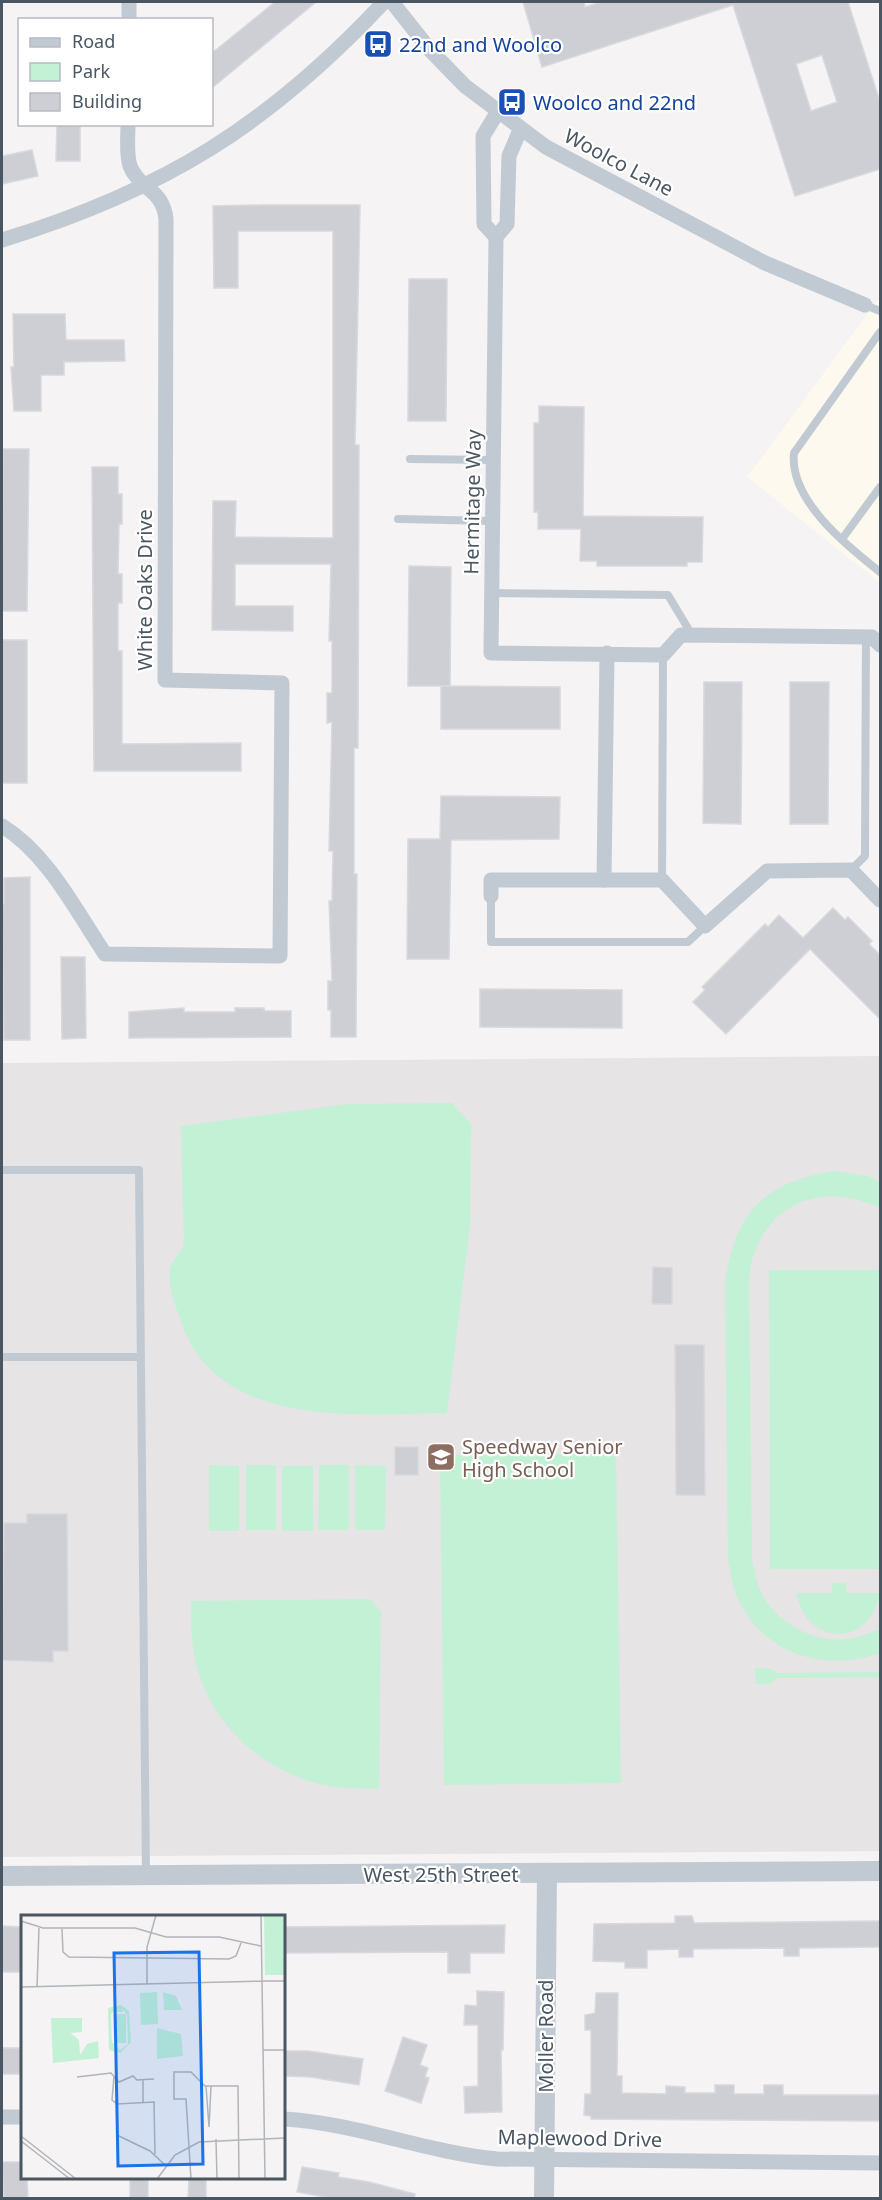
<svg xmlns="http://www.w3.org/2000/svg" width="882" height="2200" font-family="'Noto Sans',sans-serif">
<style>
.commercial{fill:#fdf9ef}
.education{fill:#e6e4e5}
.green{fill:#c3f1d5}
.building{fill:#cdcfd5;stroke:#d7d9de;stroke-width:1.5;fill-rule:evenodd}
.lines{fill:none;stroke-linecap:round;stroke-linejoin:round}
.service{stroke:#c1cad2;stroke-width:8}
.minor{stroke:#c1cad2;stroke-width:15}
.tertiary{stroke:#c1cad2;stroke-width:20}
.labels{text-anchor:middle;dominant-baseline:central;stroke-width:4.5;stroke-linejoin:round;paint-order:stroke}
.transit-label{font-size:20px;fill:#164399;stroke:#fff;text-anchor:start}
.street-label{font-size:20px;fill:#4a5661;stroke:#fff}
.education-label{font-size:20px;fill:#785e54;stroke:#fff;text-anchor:start}
.inset-road{fill:none;stroke:#b1b4b9;stroke-width:1.5}
.view{fill:#1a73e8;fill-opacity:0.15;stroke:#1a73e8;stroke-width:3}
.inset-edge{fill:none;stroke:#4a5661;stroke-width:3}
</style>
<rect width="100%" height="100%" fill="#f5f3f3"/>
<polygon class="commercial" points="880,297 880,583 747,477"/>
<polygon class="education" points="880,1056 880,1851 2,1857 2,1063"/>
<g class="green">
<path d="M452,1103L471,1124L470,1225L447,1413C359,1414 223,1430 183,1327C177,1310 167,1287 170,1269C171,1261 181,1254 183,1245C185,1236 183,1223 183,1213C182,1184 182,1155 181,1126L348,1104Z"/>
<path d="M834,1171L868,1176L880,1182V1208C830,1184 774,1197 754,1254C750,1262 750,1273 749,1282L752,1561C755,1570 756,1580 759,1588C774,1623 817,1646 854,1638C863,1636 872,1632 880,1629V1653C825,1673 762,1654 737,1597C732,1587 731,1573 728,1561L725,1282C736,1211 764,1183 834,1171Z"/>
<polygon points="769,1270 880,1270 880,1569 770,1569"/>
<polygon points="616,1453 621,1783 444,1785 440,1455"/>
<polygon points="209,1465 239,1466 239,1531 209,1531"/>
<rect x="246" y="1465" width="30" height="65"/>
<polygon points="319,1465 349,1465 349,1530 318,1530"/>
<polygon points="355,1465 386,1466 385,1530 355,1530"/>
<rect x="282" y="1466" width="31" height="65"/>
<path d="M832,1583H846V1593H880C870,1648 807,1647 796,1593H832Z"/>
<path d="M370,1599L381,1611L379,1789C362,1788 344,1789 328,1786C269,1774 218,1732 199,1674C191,1650 191,1626 191,1601Z"/>
<polygon points="755,1668 770,1668 778,1673 880,1672 880,1677 777,1678 770,1684 756,1684"/>
</g>
<g class="building">
<polygon points="275,2 316,2 212,88 212,53"/>
<path d="M523,2H584L585,7L601,2H848L880,102V169L795,196L733,5L542,67ZM822,55L837,102L811,111L796,64Z"/>
<polygon points="57,124 80,124 80,161 56,161"/>
<polygon points="32,150 38,176 2,184 2,156"/>
<polygon points="261,205 360,205 355,445 359,445 358,748 354,748 354,874 357,874 356,1037 331,1037 331,1010 328,1010 328,981 332,981 329,901 332,901 333,851 329,851 332,722 327,723 327,693 332,693 332,641 329,641 331,564 235,564 235,606 293,606 293,631 212,630 213,501 236,501 235,537 333,538 333,231 238,231 238,288 214,288 213,206"/>
<polygon points="409,279 447,279 446,421 408,421"/>
<polygon points="13,314 65,314 66,340 124,340 125,361 64,362 64,375 41,375 41,411 14,411 11,367 14,367"/>
<polygon points="539,406 584,407 583,516 703,517 702,562 687,562 687,566 597,566 597,561 580,561 581,529 538,529 538,512 534,512 534,423 539,423"/>
<polygon points="3,449 29,449 27,611 2,611"/>
<polygon points="92,467 118,467 118,494 122,494 122,524 119,524 118,574 122,574 122,603 118,603 118,651 122,651 122,744 241,743 241,771 94,771"/>
<polygon points="409,566 451,567 450,686 408,686"/>
<rect x="2" y="640" width="25" height="143"/>
<polygon points="704,682 742,682 741,824 703,823"/>
<polygon points="790,682 829,682 828,824 790,824"/>
<polygon points="441,686 560,687 560,729 441,729"/>
<polygon points="441,796 560,797 559,839 451,840 449,959 407,959 408,839 440,839"/>
<polygon points="30,877 30,1040 4,1040 2,904 4,904 4,878"/>
<polygon points="833,908 845,920 848,917 872,941 869,944 880,955 880,1019 810,949 726,1034 693,1002 705,990 702,987 765,924 768,927 779,915 803,938"/>
<polygon points="61,957 85,957 86,1038 62,1039"/>
<polygon points="480,989 622,990 622,1028 480,1027"/>
<polygon points="184,1008 184,1012 235,1012 235,1008 264,1008 264,1011 291,1011 291,1037 129,1038 129,1012"/>
<polygon points="653,1267 672,1268 672,1304 652,1304"/>
<polygon points="675,1345 704,1345 705,1495 676,1495"/>
<rect x="395" y="1447" width="23" height="28"/>
<polygon points="27,1514 67,1514 68,1651 53,1651 53,1662 2,1660 4,1523 27,1523"/>
<polygon points="675,1916 692,1916 694,1923 880,1921 880,1947 799,1948 799,1956 784,1956 784,1948 693,1949 693,1957 679,1957 679,1949 647,1950 647,1968 625,1968 625,1962 593,1961 594,1924 675,1923"/>
<polygon points="505,1925 504,1953 470,1953 470,1973 448,1973 448,1952 284,1953 284,1927"/>
<polygon points="2,1926 22,1927 22,1972 2,1972"/>
<polygon points="477,1991 504,1992 503,2050 501,2050 502,2112 465,2113 464,2087 478,2086 478,2025 464,2025 465,2005 477,2006"/>
<polygon points="596,1993 618,1993 617,2076 622,2076 622,2093 666,2094 666,2086 685,2087 685,2093 715,2093 715,2085 734,2085 734,2094 764,2094 764,2085 783,2085 783,2095 880,2095 880,2121 591,2119 591,2116 584,2115 585,2094 591,2094 591,2030 585,2030 585,2015 595,2013"/>
<polygon points="403,2037 427,2045 420,2065 428,2068 425,2077 429,2078 421,2103 385,2091"/>
<rect x="2" y="2048" width="20" height="26"/>
<polygon points="284,2051 308,2051 363,2059 359,2085 310,2077 284,2076"/>
<polygon points="2,2162 22,2162 22,2178 27,2178 28,2199 4,2199"/>
<polygon points="302,2167 339,2173 338,2177 369,2182 415,2194 414,2199 335,2199 297,2192"/>
<rect x="130" y="2178" width="18" height="21"/>
<polygon points="189,2178 206,2178 206,2198 188,2198"/>
</g>
<g class="lines">
<g class="service">
<polyline points="865,305 880,311"/>
<path d="M880,332L794,453C789,500 847,546 880,572"/>
<polyline points="410,459 493,460"/>
<polyline points="398,519 492,521"/>
<polyline points="842,539 880,487"/>
<polyline points="492,593 668,595 692,635"/>
<polyline points="851,870 865,856 866,637"/>
<polyline points="662,880 663,655"/>
<polyline points="491,896 491,942 688,942 705,926"/>
<polyline points="2,1170 139,1170 146,1874"/>
<polyline points="2,1357 141,1357"/>
</g>
<g class="minor">
<polyline points="392,2 430,50 465,86 546,147 765,263 865,305"/>
<polyline points="129,20 129,2"/>
<polyline points="520,130 509,156 507,224 496,237 491,653 663,655 681,635 872,637 880,645"/>
<polyline points="496,237 484,224 483,136 497,113"/>
<path d="M2,240C163,191 269,125 384,2"/>
<path d="M2,826C48,854 76,911 105,954L280,956L282,683L165,680L166,219C163,189 139,189 130,166C126,153 128,138 128,124"/>
<polyline points="604,880 607,653"/>
<polyline points="491,896 491,880 662,880 705,926 767,871 851,870 880,900"/>
<polyline points="2,2117 22,2117"/>
<path d="M284,2119C356,2123 425,2152 497,2159L880,2163"/>
</g>
<g class="tertiary">
<polyline points="2,1876 880,1871"/>
<polyline points="544,2198 547,1873"/>
</g>
</g>
<defs>
<g id="bus-square" transform="scale(1.5)"><rect x="-9" y="-9" width="18" height="18" rx="4" fill="#1a4fb4" stroke="#fff"/><path d="M-5-6H5V4H4V6H2V4H-2V6H-4V4H-5ZM-3.5-4V0h7V-4ZM-3.5 1.2v1.5H-2V1.2ZM2 1.2v1.5H3.5V1.2Z" fill="#fff"/></g>
<g id="school-square" transform="scale(1.5)"><rect x="-9" y="-9" width="18" height="18" rx="4" fill="#8d6e63" stroke="#fff"/><path d="M0-5L7-2L0 1L-7-2ZM-4 1L0 2.5L4 1V4Q0 6-4 4Z" fill="#fff"/></g>
</defs>
<g fill-rule="evenodd">
<use href="#bus-square" x="378" y="44"/>
<use href="#bus-square" x="512" y="102"/>
<use href="#school-square" x="441" y="1457"/>
</g>
<g class="labels">
<g class="transit-label">
<text x="399" y="44">22nd and Woolco</text>
<text x="533" y="102">Woolco and 22nd</text>
</g>
<g class="street-label">
<text transform="translate(619 162) rotate(28)">Woolco Lane</text>
<text transform="translate(472 502) rotate(-89)">Hermitage Way</text>
<text transform="translate(144 590) rotate(-90)">White Oaks Drive</text>
<text x="441" y="1874">West 25th Street</text>
<text transform="translate(545 2036) rotate(-90)">Moller Road</text>
<text transform="translate(580 2138) rotate(1)">Maplewood Drive</text>
</g>
<g class="education-label">
<text x="462" y="1446">Speedway Senior<tspan x="462" dy="23">High School</tspan></text>
</g>
</g>
<g transform="translate(21 1915)">
<rect width="264" height="264" fill="#f5f3f3"/>
<path d="M243,0H264V60H244ZM136,77L137,109L120,110L119,78ZM142,77L155,81L161,95H143ZM100,90L108,96L110,127L99,138L88,135L87,93ZM95,93L94,97H102L101,93L106,100L107,129L99,135L91,127L90,100ZM92,99H105V128H93ZM30,103H61V117L49,118L58,125L59,140L66,129L77,126L78,143L32,148ZM136,113L160,119L162,141L136,144Z" fill="#c3f1d5" fill-rule="evenodd"/>
<path class="inset-road" d="M240,0L244,264M0,6L22,13H114L145,22H198L240,31M41,14L42,37L48,42L208,44L215,41L220,28M241,66H264M126,69V32L135,0M0,72L241,66M16,72L18,13M242,135H264M93,161L91,185L96,189L133,187L134,239M56,162L90,158L98,167L112,161L116,165L133,164M122,165V187M185,171L188,212L190,171M0,221L55,264M98,221L129,236L144,250M195,224L196,264M0,226L49,264M136,264L154,240L178,227L264,223M170,264L165,184H153V157H170L184,171H217L218,264"/>
<path class="view" d="M178,37L182,249L97,251L93,38Z"/>
<rect width="264" height="264" class="inset-edge"/>
</g>
<rect width="882" height="2200" fill="none" stroke="#4a5661" stroke-width="6"/>
<rect x="18" y="18" width="195" height="108" fill="#ffffff" stroke="#b7bbc0" stroke-width="1.5"/>
<rect x="30" y="38" width="30" height="9" fill="#c1cad2" stroke="#b7bbc0" stroke-width="1.5"/>
<text x="72" y="48" font-size="18" fill="#4a5661">Road</text>
<rect x="30" y="63" width="30" height="18" fill="#c3f1d5" stroke="#b7bbc0" stroke-width="1.5"/>
<text x="72" y="78" font-size="18" fill="#4a5661">Park</text>
<rect x="30" y="93" width="30" height="18" fill="#cdcfd5" stroke="#b7bbc0" stroke-width="1.5"/>
<text x="72" y="108" font-size="18" fill="#4a5661">Building</text>
</svg>
